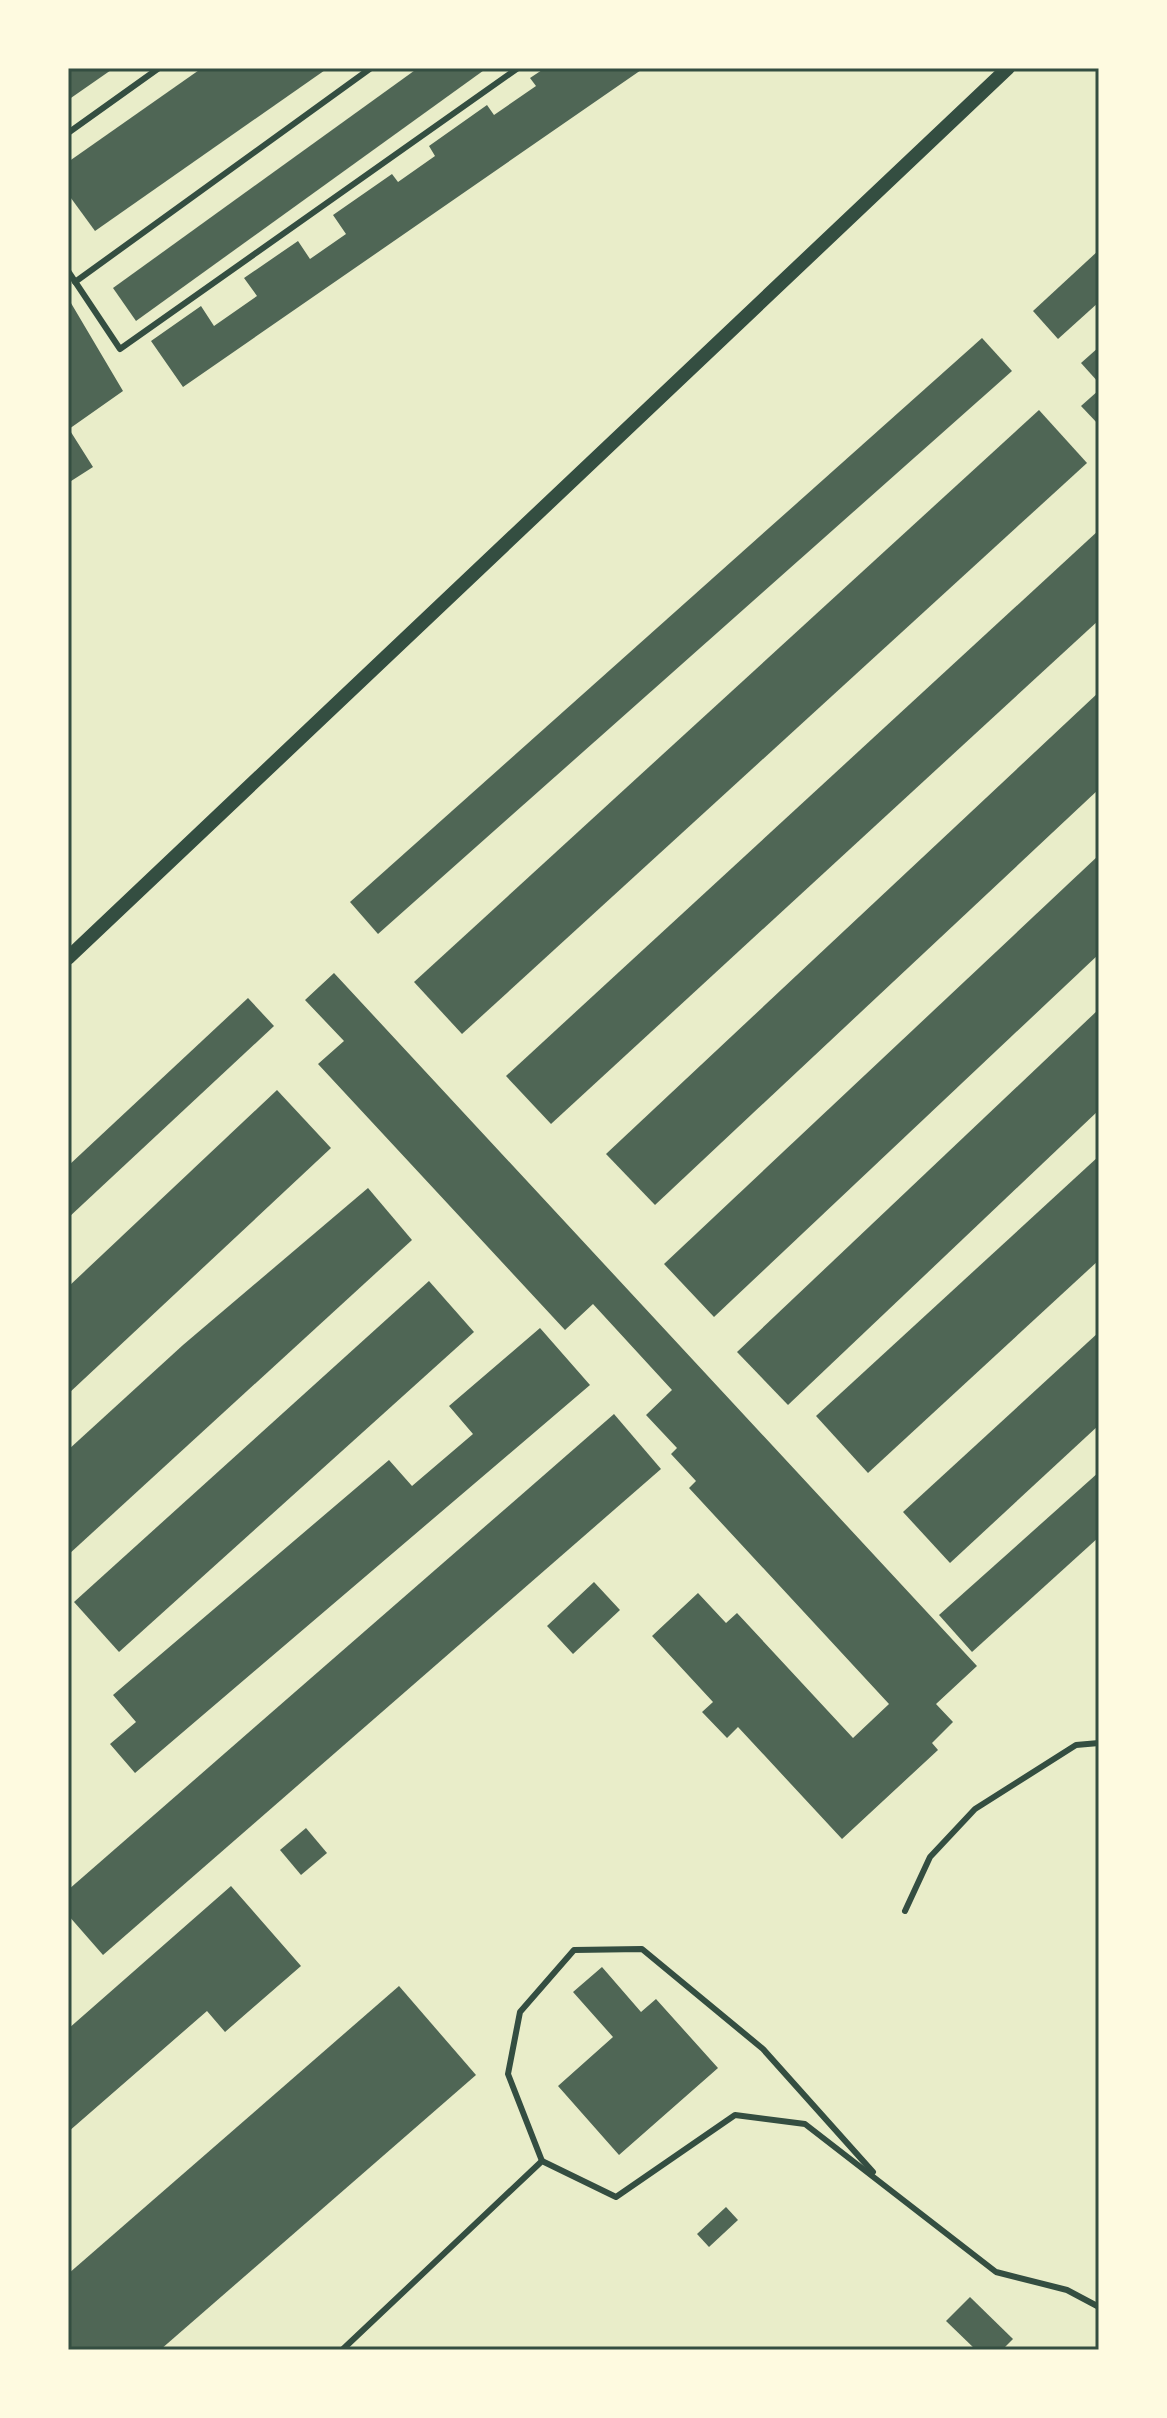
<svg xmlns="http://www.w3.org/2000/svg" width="1167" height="2418" font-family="'Golos Text',sans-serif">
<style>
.building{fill:#4f6655}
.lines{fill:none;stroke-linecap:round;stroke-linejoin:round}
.service{stroke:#344e41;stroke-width:6}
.tertiary{stroke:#344e41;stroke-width:14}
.neatline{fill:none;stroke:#344e41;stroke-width:3}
</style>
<rect width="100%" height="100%" fill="#e9edc9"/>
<g class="building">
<polygon points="68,68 114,68 68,100"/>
<polygon points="202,68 328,68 95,231 68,194 68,162"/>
<polygon points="418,68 487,68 136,321 113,288"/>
<polygon points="545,68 644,68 183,387 151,341 201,306 214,326 257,296 244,278 298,241 310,259 346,234 333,215 392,174 398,182 435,156 429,146 487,105 494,115 536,86 530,78"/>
<polygon points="1099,250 1099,302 1058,339 1033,311"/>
<polygon points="68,298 123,391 69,429 93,467 68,483"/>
<polygon points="982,338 1012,371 378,934 350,902"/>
<polygon points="1099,347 1099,383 1081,363"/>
<polygon points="1099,390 1099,425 1081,406"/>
<polygon points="1039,410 1087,463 462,1034 414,982"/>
<polygon points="1099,530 1099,620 551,1124 506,1076"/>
<polygon points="1099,692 1099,789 655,1205 606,1154"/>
<polygon points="1099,855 1099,954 714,1317 664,1264"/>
<polygon points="334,973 977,1666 936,1704 953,1722 932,1743 938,1750 842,1839 738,1727 727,1738 702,1712 713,1702 652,1636 698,1593 726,1623 737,1613 853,1738 889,1704 689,1488 696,1481 671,1454 677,1448 646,1415 672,1390 593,1304 565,1330 318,1064 344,1041 305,1000"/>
<polygon points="248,998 274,1026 68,1218 68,1166"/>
<polygon points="1099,1009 1099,1110 788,1405 737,1352"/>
<polygon points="277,1090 331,1148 68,1394 68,1287"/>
<polygon points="1099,1156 1099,1260 868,1473 816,1416"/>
<polygon points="368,1188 412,1240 68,1555 68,1450 183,1345"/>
<polygon points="429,1281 474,1332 119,1652 74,1602"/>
<polygon points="540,1328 590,1385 135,1773 110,1744 136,1722 113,1695 389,1460 412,1486 473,1434 449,1406"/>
<polygon points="1099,1332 1099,1425 950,1563 903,1512"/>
<polygon points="614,1414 661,1469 103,1955 68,1915 68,1890"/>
<polygon points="1099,1472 1099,1537 972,1652 939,1615"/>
<polygon points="594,1582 620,1610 573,1654 547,1626"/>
<polygon points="306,1828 327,1853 301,1875 280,1850"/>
<polygon points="231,1886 301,1966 225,2032 207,2011 68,2132 68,2029"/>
<polygon points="602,1967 641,2012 656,1999 718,2068 619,2155 558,2086 613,2037 573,1992"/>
<polygon points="399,1986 476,2075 160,2350 68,2350 68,2274"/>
<polygon points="726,2207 738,2220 709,2247 697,2234"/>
<polygon points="970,2297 1013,2339 1002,2350 976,2350 946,2321"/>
</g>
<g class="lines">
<g class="service">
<polyline points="68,133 159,68"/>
<polyline points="68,271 120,349 518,68"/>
<polyline points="75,282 371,68"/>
<polyline points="905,1911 930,1857 975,1809 1076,1745 1099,1743"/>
<polyline points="542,2161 508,2074 520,2012 574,1950 642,1949 763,2049 873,2172"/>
<polyline points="342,2350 542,2161 616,2197 735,2115 805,2124 996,2272 1067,2290 1099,2307"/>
</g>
<polyline class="tertiary" points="68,958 1008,68"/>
</g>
<rect width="1167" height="2418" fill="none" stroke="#fefae0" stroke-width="140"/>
<rect x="70" y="70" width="1027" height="2278" class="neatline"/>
</svg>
